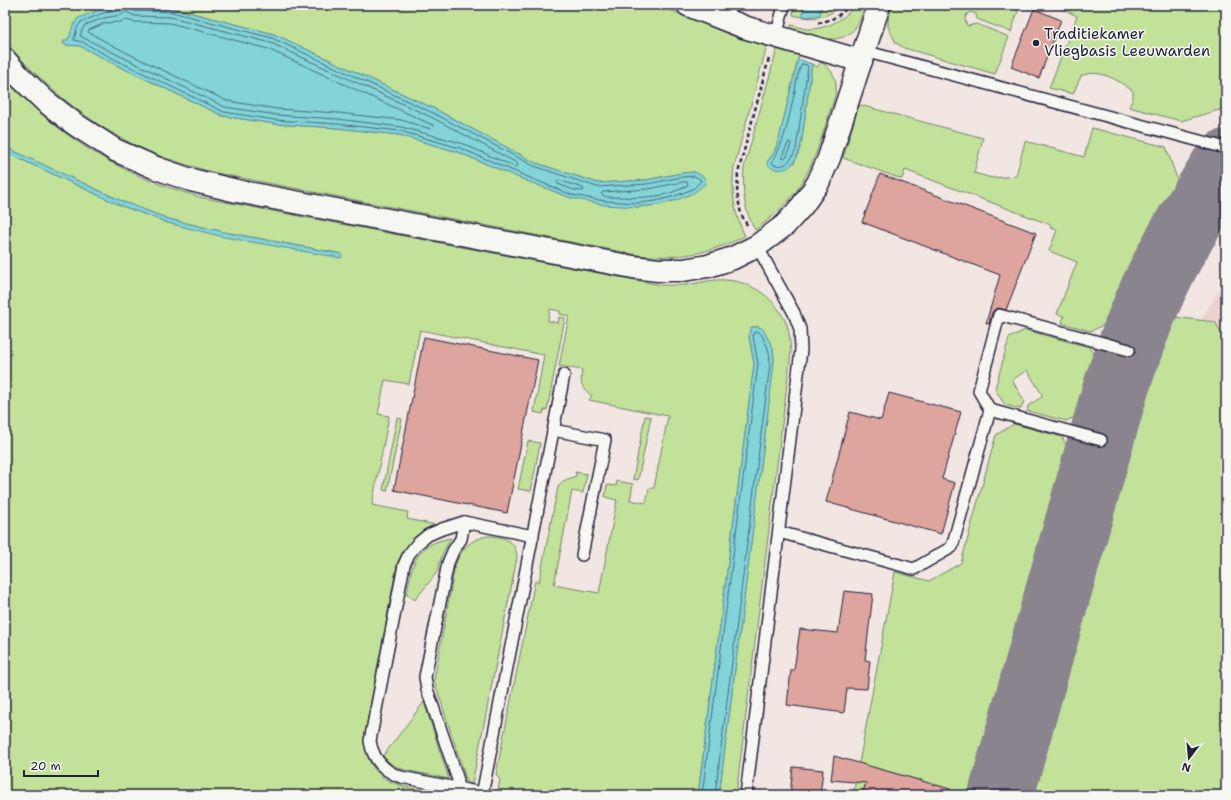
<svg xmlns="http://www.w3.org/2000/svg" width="1231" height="800" font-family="'Shantell Sans',sans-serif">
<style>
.built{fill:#ebd2cd}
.green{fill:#c2e29a;stroke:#72826a;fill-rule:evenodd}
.water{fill:#82d4d9;stroke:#5c8d9a}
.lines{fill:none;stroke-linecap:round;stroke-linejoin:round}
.shore{stroke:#48697a;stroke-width:1}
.taxiway{stroke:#8a848e;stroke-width:66}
.building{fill:#dea49e;stroke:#22223b}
.lane-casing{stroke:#22223b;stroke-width:14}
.street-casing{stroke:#22223b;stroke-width:25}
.path{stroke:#22223b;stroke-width:2.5;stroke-dasharray:4 3;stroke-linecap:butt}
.lane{stroke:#f6f6f2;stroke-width:11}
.street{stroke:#f6f6f2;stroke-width:22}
.poi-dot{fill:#22223b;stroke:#f6f6f2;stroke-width:1.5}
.labels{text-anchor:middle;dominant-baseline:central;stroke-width:3;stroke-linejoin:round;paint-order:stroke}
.poi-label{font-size:15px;fill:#22223b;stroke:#f6f6f2;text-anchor:start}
</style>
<rect width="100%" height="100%" fill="#f1e6e1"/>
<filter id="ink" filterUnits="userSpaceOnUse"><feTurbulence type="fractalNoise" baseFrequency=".025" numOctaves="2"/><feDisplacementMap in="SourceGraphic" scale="8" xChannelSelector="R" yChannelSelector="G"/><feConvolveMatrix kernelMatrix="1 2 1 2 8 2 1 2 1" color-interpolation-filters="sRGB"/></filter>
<g filter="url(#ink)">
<polygon class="built" points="1226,278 1226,342 1215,322 1201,320"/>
<g class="green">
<path d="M5,5H658L738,38L767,46L734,167C731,192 734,214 745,236C710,254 677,259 638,255L216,173C194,167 172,161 152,153C95,129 45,88 5,41ZM123,7L172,8L274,34L435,109L536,163L598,183L646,180L682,173L695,172L677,200L657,205L638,207L571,198L522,179L458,152L399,135L337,128L275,124L223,116L116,65L80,46L65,45L63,42L69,38L102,9Z"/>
<path d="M794,5H804L802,15H820L822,5H842C826,19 813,20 793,15Z"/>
<path d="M856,5H865C863,10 862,15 860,20C846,50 817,37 793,31L791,29V25C796,26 801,28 806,29C826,30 843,20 856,5Z"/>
<polygon points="893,5 1020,5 1011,32 977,19 976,14 971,12 967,14 965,19 967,26 977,24 1009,37 995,74 904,48 896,43 888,27 888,20"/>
<path d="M1055,5H1226V108L1181,121L1129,107L1133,98V91C1118,80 1099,68 1081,76L1073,94L1049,88L1077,16Z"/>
<path d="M777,49L799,55L779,139L774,153L767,162L794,163L799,150L802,139L812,64L817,67L821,62C829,67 835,74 836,84C837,94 832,104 829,114C821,140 813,167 797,190C785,206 770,219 755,230C744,211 742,190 744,168Z"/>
<path d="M5,80C45,120 84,151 135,174C156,184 177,190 199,197L661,285C671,285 681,286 692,284C703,282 714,279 725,280C752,281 777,299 787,325C790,334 790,343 791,352L736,795H719L774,361L773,348L759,327H752L749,336L754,364L698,795H497L500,780L496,774L535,581L539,582L558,487L563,481L576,476L575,472L587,474L583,493L572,491L554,585L599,593L617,500L605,497L607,485L616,486L617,481L633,484L630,500L646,503L649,488H654L668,416L589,400L592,396C581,387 580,384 582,370L559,366L569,316L560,314V311L550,309L548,321L558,323L559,317L565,318L547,410H544L543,414L534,412L544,355L420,330L409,384L385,380L378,414L389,416L372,505L408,512L407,519L436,525C415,534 406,544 397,564L364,739C369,790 407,785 446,795H5V152L122,206L168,223L342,254L224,232L169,219L124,202L5,147Z"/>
<polygon points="860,105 983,138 974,173 992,178 1016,176 1025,141 1084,157 1092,128 1166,147 1181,190 1142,257 1114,320 1091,331 1062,323 1064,316 1057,314 1077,262 1049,251 1057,230 1050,228 1051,225 905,170 902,179 843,158 858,108"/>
<polygon points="1165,316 1215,322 1226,342 1226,795 1025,795 1121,456"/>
<polygon points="1025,330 1089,347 1098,364 1084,413 1066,421 1027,411 1028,406 1043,396 1027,370 1012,380 1024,401 1021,409 1005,405 995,389 1009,338"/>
<polygon points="645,416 651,417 638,480 633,479"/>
<polygon points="397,418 402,419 387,491 383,490"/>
<polygon points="1014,424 1062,437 1072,456 979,785 963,794 921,782 921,779 917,780 871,767 862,795 853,795 895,572 929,581 961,563 996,435"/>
<polygon points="528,441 540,443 531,491 518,489"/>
<path d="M487,536C503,536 517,540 517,558L472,784L467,782L434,680L455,566C461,549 469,540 487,536Z"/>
<path d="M451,538L444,550L439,564L438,571L415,600L407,594C412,563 415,544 451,538Z"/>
<polygon points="424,702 449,779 405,770 392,765 383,756"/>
</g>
<g class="water">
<polygon points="804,5 822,5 820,15 807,17 802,15"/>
<polygon points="123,7 172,8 274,34 435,109 536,163 598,183 646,180 682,173 695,172 704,177 706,183 695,192 677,200 657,205 638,207 605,205 571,198 522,179 458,152 399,135 337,128 275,124 223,116 116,65 80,46 65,45 63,42 69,38 73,26 78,18 102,9"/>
<path d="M798,59L812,64L802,139C799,153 794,173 776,169C771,168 768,166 767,162L774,153L779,139Z"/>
<polygon points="5,147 124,202 169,219 224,232 342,254 341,258 224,237 168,223 122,206 5,152"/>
<polygon points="751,327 759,327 763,329 773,348 774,361 773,372 719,795 698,795 754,364 749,336"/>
</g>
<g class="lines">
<g class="shore">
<polyline points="123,5 122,9 119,11 103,13 81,22 77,28 74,40 82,42 118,61 224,112 275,120 337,124 400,131 460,148 523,175 572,195 605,201 638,203 656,201 675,196 693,189 701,181 700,179 694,176 682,177 647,184 597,187 534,166 433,113 272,38 172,12 134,11 131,8 131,5"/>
<polygon points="126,12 135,16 171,17 271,43 431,117 517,163 518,165 515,167 461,143 401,127 337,119 276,115 225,107 120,56 80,36 82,30 85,25 104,18 121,15"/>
<polygon points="126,20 134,22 170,23 268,49 428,123 433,125 433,127 431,129 401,120 338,113 277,109 227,101 123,51 88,32 89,30 105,23 120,22"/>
<path d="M802,64L807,65L808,67L796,149C791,160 787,168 774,165L772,162C786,141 789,115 795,91C796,83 798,71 802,64Z"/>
<polygon points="789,142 791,143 787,157 783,159 782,157"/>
<polygon points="558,180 583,188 584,190 583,191 574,190 558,184 557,182"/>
<path d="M683,182H687L688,185C667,198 642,198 619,197C613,197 606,198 601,194L603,192L648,189Z"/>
<path d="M702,795L758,364L753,336L754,332C760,331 761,333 763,338C770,351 771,357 769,372L715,795"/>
</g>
<path class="taxiway" d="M1001,795L1114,394C1130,345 1147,297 1172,252C1189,221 1208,192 1226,162"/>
</g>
<g class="building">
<polygon points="1034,9 1061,20 1039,78 1011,67"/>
<polygon points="880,174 1036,233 1006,310 998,308 994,310 992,313 989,324 986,323 1000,275 862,222"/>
<polygon points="424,337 538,360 507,513 394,490"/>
<polygon points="889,393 961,412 942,479 955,483 941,534 826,502 850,412 881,420"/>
<polygon points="844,591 873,594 865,660 870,661 867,689 847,688 844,713 787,705 791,670 794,670 800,629 838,633"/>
<polygon points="834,756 950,789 950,795 862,795 866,783 831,780"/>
<polygon points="793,767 823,770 820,795 790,795"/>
</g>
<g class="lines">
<g class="lane-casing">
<g id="lane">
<polyline points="776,37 784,5"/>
<polyline points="864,51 1226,148"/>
<polyline points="990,410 979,391 999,315 1129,350"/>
<polyline points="553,430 605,440 582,555"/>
<polyline points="779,532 914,569 952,547 990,410 1101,440"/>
<polyline points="457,788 458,780 427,689 425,677 448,563 453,551 461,539 464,522"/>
<path d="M482,793L401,777C383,771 373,759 370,741L404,565L409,554L417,544L428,535L442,529L464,522L533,536"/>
<polyline points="482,795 564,375"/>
<polyline points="746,795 801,350 800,329 794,313 757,246"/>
</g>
</g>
<g class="street-casing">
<g id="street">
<polyline points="688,5 747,28 861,61"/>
<polyline points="5,60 19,76 45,101 76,125 115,150 156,168 191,180 237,191 633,267 658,270 683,270 708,266 733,258 757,246 785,225 802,206 818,183 829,158 879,5"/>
</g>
</g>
<g class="path">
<path d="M818,23C833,20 839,16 850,5"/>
<polyline points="747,225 741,214 737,193 738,173 769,58"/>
</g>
<use href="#lane" class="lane"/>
<use href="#street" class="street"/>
</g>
</g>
<circle class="poi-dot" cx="1036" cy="43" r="4"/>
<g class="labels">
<g class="poi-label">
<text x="1044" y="34">Traditiekamer<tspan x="1044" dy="17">Vliegbasis Leeuwarden</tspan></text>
</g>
</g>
<rect width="1231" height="800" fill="none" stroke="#f6f6f2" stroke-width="20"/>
<rect x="10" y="10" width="1211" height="780" fill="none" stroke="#22223b" stroke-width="1.5" filter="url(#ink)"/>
<g transform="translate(1189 758) rotate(196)" stroke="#f6f6f2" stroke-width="3" paint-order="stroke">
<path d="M0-3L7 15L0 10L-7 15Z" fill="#22223b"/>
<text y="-6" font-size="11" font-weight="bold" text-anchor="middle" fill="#22223b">N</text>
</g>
<path d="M24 770v6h74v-6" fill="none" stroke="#22223b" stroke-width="2"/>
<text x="30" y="770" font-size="12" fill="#22223b" stroke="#f6f6f2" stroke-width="3" paint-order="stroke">20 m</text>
</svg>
